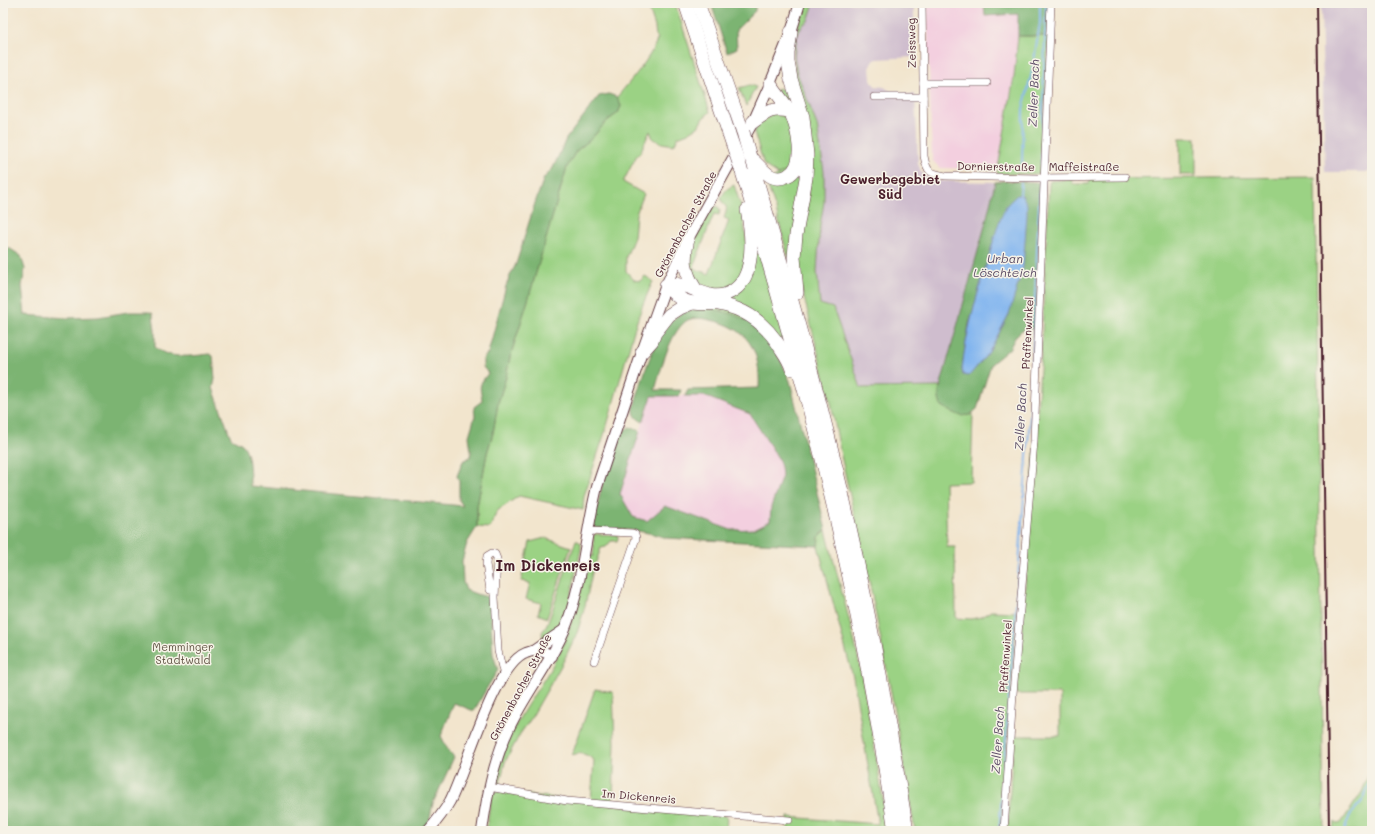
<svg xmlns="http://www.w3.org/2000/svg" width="1375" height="834" font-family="Mali,sans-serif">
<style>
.built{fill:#f3cfdf}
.industrial{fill:#cfbdce}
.green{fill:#9bd284;stroke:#727858}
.forest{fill:#7cb472;stroke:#636a4e;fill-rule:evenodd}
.water{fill:#82b5ef;stroke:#666a8d}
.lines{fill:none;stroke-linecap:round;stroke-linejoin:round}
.stream{stroke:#82b5ef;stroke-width:2}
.street-casing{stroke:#633d43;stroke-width:8}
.secondary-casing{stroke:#633d43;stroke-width:12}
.highway-casing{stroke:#633d43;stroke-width:14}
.street{stroke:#fff;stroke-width:7}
.secondary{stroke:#fff;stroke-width:10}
.highway{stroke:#fff;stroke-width:13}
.rail{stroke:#4a1f2b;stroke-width:2}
.highway-bridge-casing{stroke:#633d43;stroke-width:14;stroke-linecap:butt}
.highway-bridge{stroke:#fff;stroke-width:13}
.labels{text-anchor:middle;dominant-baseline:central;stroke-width:3;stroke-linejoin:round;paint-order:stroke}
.street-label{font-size:11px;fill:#4a1f2b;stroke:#f7f3e8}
.park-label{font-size:11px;fill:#625546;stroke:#f7f3e8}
.water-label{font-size:12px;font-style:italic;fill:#5b4c66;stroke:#f7f3e8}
.quarter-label{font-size:13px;font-weight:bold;fill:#4a1f2b;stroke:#f7f3e8}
.district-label{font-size:15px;font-weight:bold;fill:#4a1f2b;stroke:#f7f3e8}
</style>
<rect width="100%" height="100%" fill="#f7f3e8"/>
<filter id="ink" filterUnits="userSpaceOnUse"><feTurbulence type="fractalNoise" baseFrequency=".025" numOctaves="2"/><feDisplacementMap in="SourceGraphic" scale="8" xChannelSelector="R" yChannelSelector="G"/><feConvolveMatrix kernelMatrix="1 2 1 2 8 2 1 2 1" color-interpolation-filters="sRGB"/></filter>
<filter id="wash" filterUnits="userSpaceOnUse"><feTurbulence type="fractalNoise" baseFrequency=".012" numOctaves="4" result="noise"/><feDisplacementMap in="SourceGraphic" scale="16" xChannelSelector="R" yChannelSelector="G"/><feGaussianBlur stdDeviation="0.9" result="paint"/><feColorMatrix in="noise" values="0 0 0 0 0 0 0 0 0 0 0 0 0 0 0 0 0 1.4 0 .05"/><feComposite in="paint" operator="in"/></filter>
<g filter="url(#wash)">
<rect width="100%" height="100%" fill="#f2e5cd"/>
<g class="built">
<polygon points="927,3 984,3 985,16 1018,14 1018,46 1014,77 998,169 940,168 932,160"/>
<polygon points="652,395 704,396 750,414 778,458 781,467 782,476 771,507 770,521 754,529 731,530 665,506 647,521 633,517 620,494"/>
</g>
<g class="industrial">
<polygon points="814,3 914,3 914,57 877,59 873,61 870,66 871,79 873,83 875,86 884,87 896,95 915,94 918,163 921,172 926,176 938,181 995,182 986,222 940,387 861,388 833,308 820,304 817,271 820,226 824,202 824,172 817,125 797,73 794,56 797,36 802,25 808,21"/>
<polygon points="1321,3 1372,3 1372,172 1325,172"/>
</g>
<g class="green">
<path d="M647,3H675L710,112L703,118L698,127L688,133L678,137L674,145L662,143L653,139L650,131L640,153L637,155L623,182L644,194L636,214L634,237L626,257V271L634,280L640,281L645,276L653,281L643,304L635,327L606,429L584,496L583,510L519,496L497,511L490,528L477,527V507L487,453L493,433L498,403L506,377L510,357L528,300L567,167L576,151L591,139L607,121L618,113L621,106L617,97C632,79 649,61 658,38L656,37L655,27Z"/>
<polygon points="805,3 814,3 808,21 802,25 797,36 794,56 797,73 817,125 824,172 824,202 820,226 817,271 820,304 833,308 861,388 940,387 939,391 970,415 973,413 971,482 945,483 947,547 955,547 956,618 971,619 981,617 991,611 1017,612 1001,831 915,831 889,681 870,585 840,451 831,403 801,286 798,262 808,193 795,78 793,41"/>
<polygon points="1018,36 1049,36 1041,173 1039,174 997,174 1014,77"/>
<polygon points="750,85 756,87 746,106 739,88"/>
<polygon points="776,88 782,89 792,96 804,147 791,269 776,210 764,175 771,180 802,160"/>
<polygon points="773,113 787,117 794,135 792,169 778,175 764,165 754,132 760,123"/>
<rect x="1180" y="138" width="16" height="37"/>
<polygon points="1315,177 1324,831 1007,831 1014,736 1060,736 1060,694 1016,694 1021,644 1041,355 1049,184 1050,181 1072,179 1073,184 1089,184 1090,179"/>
<path d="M734,185L742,209L747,245L741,279L721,292L704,289L691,277C691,269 689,259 690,251C692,240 706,215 713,206L718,207L720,209L719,215L714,214L693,268L709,274L729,220L724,218C730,202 723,209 721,197L727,189Z"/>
<polygon points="755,235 785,344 687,297 675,287 734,294"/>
<path d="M826,530C835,569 847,608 856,648C869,708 878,770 888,831H788V817L878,824L853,677L818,546L819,537Z"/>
<path d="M595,534L617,535L618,538L617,541H611L606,547L601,548L592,573L585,606L577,633L562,664L530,720L520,734L505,762L499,787L494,785C499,767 504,750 512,733C524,706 543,684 557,657C573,627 580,590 589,556H593L594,548L593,536Z"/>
<polygon points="545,538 571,547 547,618 538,614 541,603 526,599 530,583 521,581 530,542"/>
<polygon points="576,540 581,543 581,549 569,605 554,632 543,642 542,632 545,628 550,617"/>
<path d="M595,689L613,692L615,743L613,802L591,801L594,760C586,754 582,752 572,755Z"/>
<polygon points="1372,765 1372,831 1333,831 1334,822 1337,824 1341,823 1362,792"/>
<polygon points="492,791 727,816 726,831 486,831"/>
</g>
<g class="forest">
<polygon points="711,3 755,3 755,11 736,30 737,48 727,53"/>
<polygon points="984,3 1050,3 1049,36 1018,36 1018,14 985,16"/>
<path d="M609,94L617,97L621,106L618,113L607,121L591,139L576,151L567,167L528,300L510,357L506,377L498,403L493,433L487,453L477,507V527L467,543L462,561L463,582L466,590L476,594L488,597L490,602L493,654L498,670L488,686L474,711L454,703L441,736L448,750L454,757L433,803L427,831H3V249L9,248L21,256L25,269L22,286L25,315L67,318L98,317L128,312H149L152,313L153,315L155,331V347C169,360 192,356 210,354L213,356L215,379L213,388L231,438C234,440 240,442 243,445C250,452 250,476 250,486L463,506L459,500V481L457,476L463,461L470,457L471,452L469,436L475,416L474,407L482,401C482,395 479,389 481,384C482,380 486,377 488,373L483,367V359L488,353L506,286L510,276L516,264L535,203L544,178L553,168L566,139L599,96Z"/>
<path d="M1003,181L1036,182L1039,183L1041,186L1036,328L1022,330L1016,336L1009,349L991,364L977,409L970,415L961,416L948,410L941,406L939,399V391L986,222L995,182ZM1017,195H1022L1009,314L989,352L974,370L963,375L962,369L969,324L994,240L1000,223Z"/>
<path d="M701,308C752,312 772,336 790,381L826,530L819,537L818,546L666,538C644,530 621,529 598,528H594L593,526L603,481L621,434C627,426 631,427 640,431L620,494L633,517L647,521L665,506L731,530L754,529L770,521L771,507L782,476L781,467L778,458L750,414L704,396H685L688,390L759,388C761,351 748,327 710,320C703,318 692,317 686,321C669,334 661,370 655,390H681L679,396H652L643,422C632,416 633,411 636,400C645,373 655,329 680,314C686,310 694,310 701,308Z"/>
</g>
<path class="water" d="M1017,195H1022L1027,204V215L1023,268L1009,314L989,352L969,376L963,375L962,369C966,331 977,295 988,259C993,242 998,222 1006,206C1009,202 1013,199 1017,195Z"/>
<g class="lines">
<g class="stream">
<polyline points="1022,169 1023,109 1032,72 1040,23 1040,3"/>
<polyline points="1041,176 1046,3"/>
<polyline points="1020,195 1021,183"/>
<polyline points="999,831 1030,416 1040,180"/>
<polyline points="1344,831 1350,815 1363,800 1372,778"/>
</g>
</g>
</g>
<g filter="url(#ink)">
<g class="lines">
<g class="street-casing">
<g id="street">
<path d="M922,3L924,156C927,173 930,173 946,176L1038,178L1125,177"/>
<polyline points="923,83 987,83"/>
<polyline points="874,97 923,97"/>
<polyline points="588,531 632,533 635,534 636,538 594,661"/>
<polyline points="495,591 490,590 486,564 487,556 492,553 495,554 497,559 495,597 498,651 504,676"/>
<polyline points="489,787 567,801 789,820"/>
<polyline points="1004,831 1013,694 1034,441 1051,3"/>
</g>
</g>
<g class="secondary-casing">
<g id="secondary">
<polyline points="533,651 564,630"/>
<path d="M428,831C436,822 444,812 450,801C466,770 494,665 526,653C535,649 544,651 552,656"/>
<path d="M482,831C487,795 494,759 510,726C526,693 549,665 564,631C583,585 585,535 597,487L642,352L666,285L688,239L753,122L770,84L791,32L800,3"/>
</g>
</g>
<g class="highway-casing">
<g id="highway">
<polyline points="685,3 729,134"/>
<polyline points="698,3 743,132"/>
<polyline points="791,32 788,52 788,62 791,79 803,117 807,155 806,178 796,235 794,257 797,293"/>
<polyline points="770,84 790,111"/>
<path d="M750,157C780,257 809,357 834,459C864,582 887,706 907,831"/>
<path d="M751,158C757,164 763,171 769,175C775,179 781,179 787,176C808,166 797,127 790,111C771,108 768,111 753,122"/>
<path d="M742,172C765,249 787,327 808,404C845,544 873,688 895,831"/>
<path d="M747,210C752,233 756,275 734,290C727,295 719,297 710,295C695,292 683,281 666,285C672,294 683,302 694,303C702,304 710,303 719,304C747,309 768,326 782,350C786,356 790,362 792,369"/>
<path d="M688,239C683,261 684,271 696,290"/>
<polyline points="642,352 652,341 655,333 669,315 680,308 692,303"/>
</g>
</g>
<use href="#street" class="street"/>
<use href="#secondary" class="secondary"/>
<use href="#highway" class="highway"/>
<polyline class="rail" points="1317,3 1329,831"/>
<g class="highway-bridge-casing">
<g id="highway-bridge">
<polyline points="743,132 750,157"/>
<polyline points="729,134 742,172"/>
</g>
</g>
<use href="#highway-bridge" class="highway-bridge"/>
</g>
</g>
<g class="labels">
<g class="street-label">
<text transform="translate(911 43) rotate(-91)">Zeissweg</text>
<text transform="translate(996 166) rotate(1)">Dornierstraße</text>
<text x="1084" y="166">Maffeistraße</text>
<text transform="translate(685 224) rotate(-62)">Grönenbacher Straße</text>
<text transform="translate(1027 333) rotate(-87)">Pfaffenwinkel</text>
<text transform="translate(1005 656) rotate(-86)">Pfaffenwinkel</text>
<text transform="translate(520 687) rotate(-62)">Grönenbacher Straße</text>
<text transform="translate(639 796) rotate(5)">Im Dickenreis</text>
</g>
<g class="park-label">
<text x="183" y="646">Memminger<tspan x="183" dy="13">Stadtwald</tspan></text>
</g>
<g class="water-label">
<text transform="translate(1033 93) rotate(-88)">Zeller Bach</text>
<text x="1005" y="258">Urban<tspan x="1005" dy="14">Löschteich</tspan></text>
<text transform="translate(1020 417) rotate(-87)">Zeller Bach</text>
<text transform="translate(997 740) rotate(-86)">Zeller Bach</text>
</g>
<g class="quarter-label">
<text x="890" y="178">Gewerbegebiet<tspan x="890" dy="15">Süd</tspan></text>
</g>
<g class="district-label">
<text x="548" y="565">Im Dickenreis</text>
</g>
</g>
<rect width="1375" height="834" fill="none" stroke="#f7f3e8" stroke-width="16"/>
</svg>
